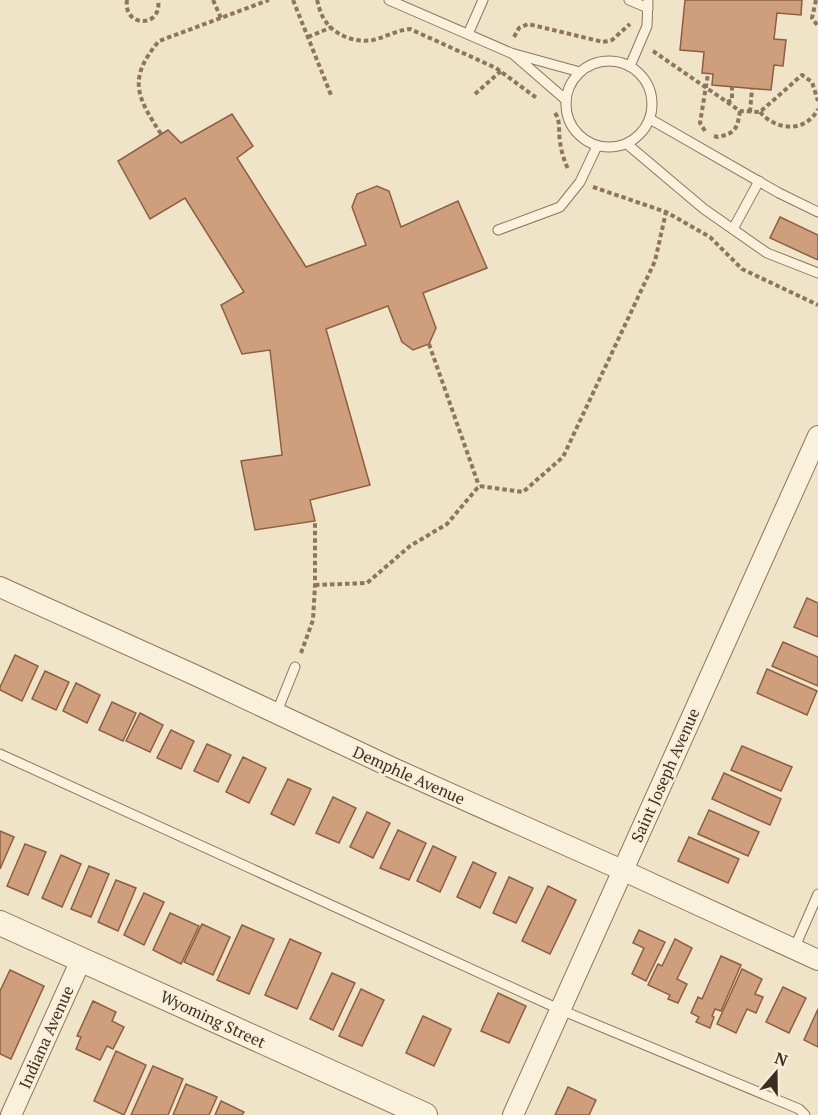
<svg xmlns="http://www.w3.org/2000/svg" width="818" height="1115" font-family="'PT Serif',serif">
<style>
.building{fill:#cf9f7d;stroke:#8d5f41;stroke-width:1.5}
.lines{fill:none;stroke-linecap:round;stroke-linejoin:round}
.service-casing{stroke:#8d765c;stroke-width:11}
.minor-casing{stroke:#8d765c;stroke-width:22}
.tertiary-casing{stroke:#8d765c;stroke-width:26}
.path{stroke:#8d765c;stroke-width:4;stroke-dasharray:4.5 3;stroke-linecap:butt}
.service{stroke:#faf1dc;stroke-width:9}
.minor{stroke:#faf1dc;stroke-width:20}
.tertiary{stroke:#faf1dc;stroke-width:24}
.labels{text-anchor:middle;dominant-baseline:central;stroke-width:4.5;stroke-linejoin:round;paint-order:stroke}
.street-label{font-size:16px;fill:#3d2e20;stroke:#f7eed8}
</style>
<rect width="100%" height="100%" fill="#f0e4c8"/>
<g class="building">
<polygon points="685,0 802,0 801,15 777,13 774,39 786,40 783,66 774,65 771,90 712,85 713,74 702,73 704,52 680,50"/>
<polygon points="232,114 253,146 237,158 306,267 366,245 352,207 357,194 377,186 389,191 401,227 458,201 487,268 423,293 436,328 429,344 413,350 402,342 388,306 326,329 370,485 310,500 315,521 255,530 241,461 282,455 270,350 242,354 221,305 244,292 185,198 150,219 118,161 168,130 181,143"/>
<polygon points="780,217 818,235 818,260 770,238"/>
<polygon points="807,598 818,603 818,637 794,627"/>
<polygon points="783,642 818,657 818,686 772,666"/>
<polygon points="15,655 38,666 22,701 0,690 0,687"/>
<polygon points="767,669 817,691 807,715 757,693"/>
<polygon points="45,671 69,682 56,710 32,699"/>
<polygon points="76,683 100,695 87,723 63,711"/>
<polygon points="112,702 136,713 123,741 99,730"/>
<polygon points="140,713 163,725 150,752 126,741"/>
<polygon points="171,730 194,741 181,769 157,758"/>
<polygon points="207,744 231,755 218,782 194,771"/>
<polygon points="742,746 792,767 781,791 731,770"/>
<polygon points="243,757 266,768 249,803 226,792"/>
<polygon points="724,773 781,799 770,825 712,799"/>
<polygon points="288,779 311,789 294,825 271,814"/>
<polygon points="333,797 356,808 339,843 316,833"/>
<polygon points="709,810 759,832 748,856 698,834"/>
<polygon points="367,812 390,823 373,858 350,847"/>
<polygon points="398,830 426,843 409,880 380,868"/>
<polygon points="0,831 14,837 0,869"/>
<polygon points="689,837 739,859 728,883 678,861"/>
<polygon points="25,844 46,852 28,895 7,886"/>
<polygon points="433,846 456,857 440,892 417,881"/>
<polygon points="61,855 81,864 62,907 42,898"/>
<polygon points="473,862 496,873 480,908 457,897"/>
<polygon points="89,866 109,874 91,917 71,909"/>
<polygon points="509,877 533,888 516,923 493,913"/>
<polygon points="116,880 136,888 118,931 98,922"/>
<polygon points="548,886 576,900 550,954 522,941"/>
<polygon points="144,893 164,902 144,945 124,935"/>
<polygon points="170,913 199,926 181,964 153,950"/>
<polygon points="202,924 230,937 213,975 184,962"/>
<polygon points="242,925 274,939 249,994 217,980"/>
<polygon points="639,930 665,942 646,981 632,974 644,948 633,943"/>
<polygon points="290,939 321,953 297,1009 265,995"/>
<polygon points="675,939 692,948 677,979 687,984 678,1003 668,999 670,995 648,985 658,964 662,966"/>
<polygon points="721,956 741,965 721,1011 715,1009 712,1016 714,1017 710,1028 696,1022 699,1017 691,1013 698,997 702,999"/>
<polygon points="742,969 762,979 755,994 763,997 756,1013 747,1009 736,1033 717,1024"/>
<polygon points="10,970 44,986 11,1059 0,1054 0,991"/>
<polygon points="332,973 355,983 333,1030 310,1019"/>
<polygon points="783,987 806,998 789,1033 766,1022"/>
<polygon points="361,989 384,1000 362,1046 339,1036"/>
<polygon points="498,993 526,1006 509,1043 481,1031"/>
<polygon points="93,1001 116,1012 112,1021 124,1027 113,1049 107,1046 100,1060 76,1049 81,1037 77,1036"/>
<polygon points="818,1009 818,1047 804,1040"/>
<polygon points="423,1016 451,1029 434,1066 406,1053"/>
<polygon points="116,1051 146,1065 124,1115 94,1101"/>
<polygon points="153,1066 183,1079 168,1115 131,1115"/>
<polygon points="186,1084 217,1097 209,1115 173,1115"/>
<polygon points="568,1087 596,1100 589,1115 555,1115"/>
<polygon points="221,1101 244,1112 242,1115 215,1115"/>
</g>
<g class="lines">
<g class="service-casing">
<g id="service">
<polyline points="389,0 511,53 580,72"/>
<polyline points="629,0 648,8"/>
<polyline points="468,34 483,0"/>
<polyline points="513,54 566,100"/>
<circle cx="609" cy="104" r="43"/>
<polyline points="630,66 647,26 648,0"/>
<polyline points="650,119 779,193 818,212"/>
<polyline points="627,144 704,209 767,253 818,273"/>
<polyline points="733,229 759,181"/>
<polyline points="498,230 560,207 580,182 597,146"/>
<polyline points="276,714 295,667"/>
<polyline points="0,754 561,1010 799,1109 805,1115"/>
<polyline points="794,949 818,894"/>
</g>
</g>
<g class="minor-casing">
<g id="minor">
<polyline points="0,587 197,676 395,769 622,870 818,960"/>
<polyline points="11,1115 81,960"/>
<polyline points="513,1115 818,436"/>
</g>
</g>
<g class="tertiary-casing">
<polyline id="tertiary" points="0,923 425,1115"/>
</g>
<g class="path">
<path d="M127,0C123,28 163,28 158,0"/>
<polyline points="213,0 221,18"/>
<polyline points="293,0 331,95"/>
<path d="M317,0C319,7 321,16 326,22C336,36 356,43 373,40C386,37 397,30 410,29L496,68L538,99"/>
<polyline points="816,0 812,18 818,26"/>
<polyline points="308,37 332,27"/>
<polyline points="514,37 519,28 528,24 603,42 612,40 630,24"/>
<polyline points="653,51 740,111 760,112 802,75 812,82 818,101"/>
<polyline points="475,94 501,71"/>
<polyline points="727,102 732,100 732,87"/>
<polyline points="750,112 752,89"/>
<path d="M760,112C776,131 806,133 818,109"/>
<path d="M555,113C561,121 558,131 560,141C561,151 564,160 568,169"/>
<polyline points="705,131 700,123 708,74"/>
<path d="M161,134C137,97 127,79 159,41L269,0"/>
<path d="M714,136L718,137C736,133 737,129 740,111"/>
<polyline points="593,187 666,212 710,237 742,269 818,305"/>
<polyline points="429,344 479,486"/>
<polyline points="315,585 367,583 410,546 447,524 479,486 523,492 563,457 655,261 666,212"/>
<polyline points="301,653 313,620 315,585 315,521"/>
</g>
<use href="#service" class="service"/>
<use href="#minor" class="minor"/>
<use href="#tertiary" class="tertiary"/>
</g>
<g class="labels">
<g class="street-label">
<text transform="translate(409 775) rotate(24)">Demphle Avenue</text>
<text transform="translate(665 775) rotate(-66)">Saint Joseph Avenue</text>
<text transform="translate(213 1019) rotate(25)">Wyoming Street</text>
<text transform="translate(46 1037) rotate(-66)">Indiana Avenue</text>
</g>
</g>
<g transform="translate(776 1073) rotate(20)" stroke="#f7eed8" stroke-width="4.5" paint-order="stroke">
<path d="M0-4.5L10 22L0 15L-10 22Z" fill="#3d2e20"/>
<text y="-9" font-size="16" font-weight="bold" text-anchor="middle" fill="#3d2e20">N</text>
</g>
</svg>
